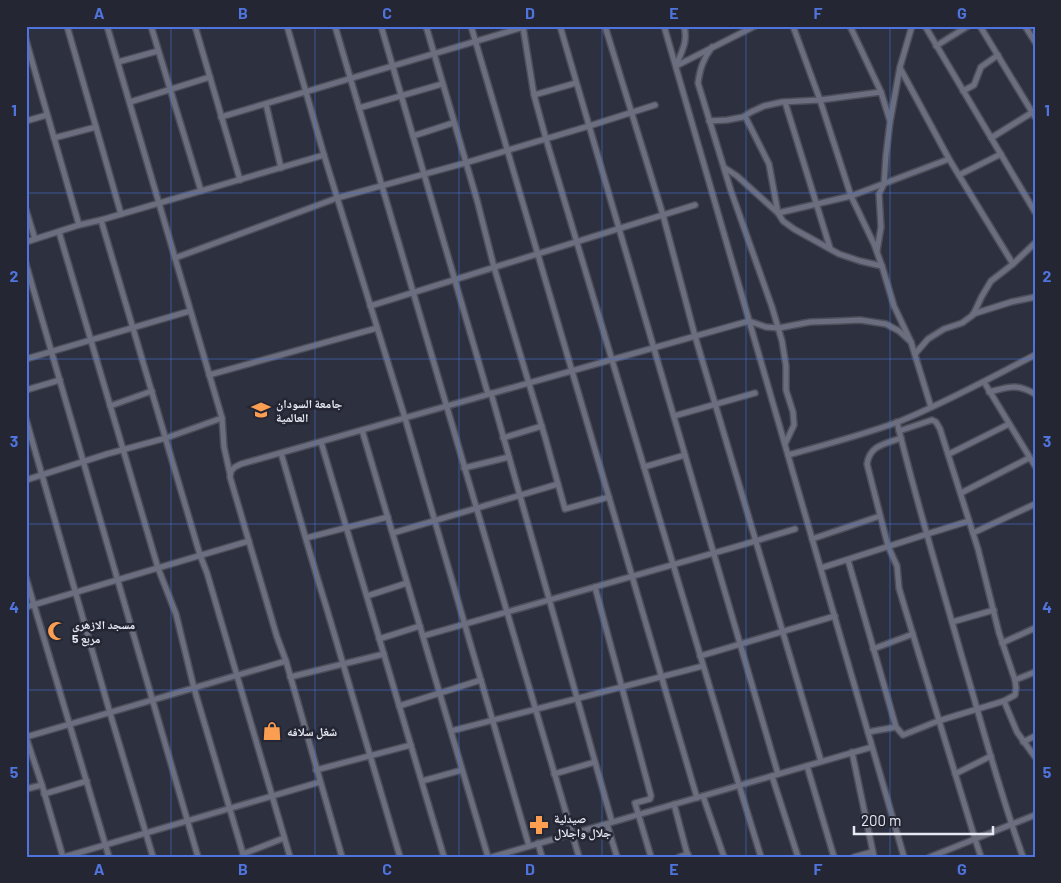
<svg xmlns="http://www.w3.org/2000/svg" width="1061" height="883" font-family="Barlow,'Noto Naskh Arabic',sans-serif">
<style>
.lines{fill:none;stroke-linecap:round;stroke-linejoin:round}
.minor-casing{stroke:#4c4e5a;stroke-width:8}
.minor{stroke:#6b6e7f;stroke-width:5}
.grid{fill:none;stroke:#4f74de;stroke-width:1;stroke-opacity:0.55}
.labels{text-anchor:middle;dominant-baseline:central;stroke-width:5;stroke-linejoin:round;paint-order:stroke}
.poi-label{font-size:12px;font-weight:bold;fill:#e6e8f2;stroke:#242634;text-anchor:start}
.neatline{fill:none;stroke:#4f74de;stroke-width:2}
.grid-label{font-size:16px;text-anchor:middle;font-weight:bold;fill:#4f74de}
</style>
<rect width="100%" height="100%" fill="#2d303e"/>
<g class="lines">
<g class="minor-casing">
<g id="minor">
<polyline points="67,26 121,214"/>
<polyline points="107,26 222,418 224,447 230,474"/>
<polyline points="151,26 201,191"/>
<polyline points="195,26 240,180"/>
<polyline points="287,26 324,155 405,418 529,846"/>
<polyline points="335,26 579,857"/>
<polyline points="381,26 488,394"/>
<polyline points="426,26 477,200 494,267 545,437 565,509 609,497"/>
<polyline points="471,26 697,798"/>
<polyline points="560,26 778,774"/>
<polyline points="605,26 663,215 695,336 821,761"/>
<polyline points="664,26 904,857"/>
<polyline points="793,26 820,100 851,196 874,244 882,266 894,306 911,342 931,407"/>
<polyline points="850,26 881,92 890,121"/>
<polyline points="925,26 1035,212"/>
<polyline points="980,26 1035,117"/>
<polyline points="1025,26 1035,42"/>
<polyline points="523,27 534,95 546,139 739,785 761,857"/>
<polyline points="26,40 79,225"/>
<polyline points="936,46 968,26"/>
<path d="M712,47C703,59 700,69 698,83L731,191L772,307L782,341L786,366V390L793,412L794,425L785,444"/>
<polyline points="118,62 158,51"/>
<polyline points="676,66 755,26"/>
<path d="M676,66C682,50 688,43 684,26"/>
<polyline points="900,68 949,159 1013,264"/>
<polyline points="963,91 974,85 981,67 998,55"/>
<polyline points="534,95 576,83"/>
<polyline points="130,102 210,77"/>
<polyline points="785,102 830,248"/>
<polyline points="266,104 281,168"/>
<polyline points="359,108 442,84"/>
<polyline points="745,116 769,164 778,213 851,196 949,159"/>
<polyline points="221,117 527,26"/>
<polyline points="26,121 47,115"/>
<polyline points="709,121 727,120 743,117 751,112 764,106 782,102 820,100 881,92"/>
<polyline points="413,136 453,123"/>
<polyline points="54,138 96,127"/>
<polyline points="991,138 1033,112"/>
<polyline points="725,168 737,176 778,213 783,221 794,229 839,254 860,261 882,266"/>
<polyline points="959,175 1001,154"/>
<polyline points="26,210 35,239"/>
<polyline points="101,220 200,555 207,573 290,857"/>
<polyline points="59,232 158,568 176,614 194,688 244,857"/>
<polyline points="26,242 79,225 101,220 324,155"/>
<polyline points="877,251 881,227 879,194 884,184 886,155 890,122 900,67 912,26"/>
<polyline points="175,258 337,198 465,163 589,126 655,105"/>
<polyline points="26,264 198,857"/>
<polyline points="370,306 695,205"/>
<polyline points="973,314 1011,302 1035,297"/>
<polyline points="915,354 928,339 944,329 962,323 973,315 982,296 991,281 1013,264 1035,243"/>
<polyline points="26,359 190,311"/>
<polyline points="209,375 377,328"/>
<polyline points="984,382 1035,466"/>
<polyline points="26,390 60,380"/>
<path d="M989,392C1009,387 1016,383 1035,394"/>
<polyline points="491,393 612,822"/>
<polyline points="110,406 152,391"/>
<polyline points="674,416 755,393"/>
<polyline points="26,419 110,713 153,857"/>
<path d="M897,422C916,501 940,579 962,657C982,724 999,791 1023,857"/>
<polyline points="362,430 488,857"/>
<polyline points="899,431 932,420 936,422 940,429 978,549 999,633 1015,680 1016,688 1015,695 1004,701 1017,732 1035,757"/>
<polyline points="503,438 542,426"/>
<path d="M901,438C885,444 870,445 867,464L888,546L897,566L899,588L904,605L975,839L981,857"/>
<polyline points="321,442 444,857"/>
<path d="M281,453C296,504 310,555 326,606L400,857"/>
<polyline points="949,454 1009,424"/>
<path d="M788,455C825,445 862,435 898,422C945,403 990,378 1035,355"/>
<polyline points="644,467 685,455"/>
<polyline points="464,468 509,457"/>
<polyline points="26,480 107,454 166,438 222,418"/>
<polyline points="961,493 1029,458"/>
<polyline points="393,533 558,484"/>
<polyline points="973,533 1035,504"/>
<polyline points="306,538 388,517"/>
<polyline points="812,539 880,516"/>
<polyline points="848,560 896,727 903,735 938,721 1004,701"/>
<polyline points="821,568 927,534 969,521"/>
<polyline points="26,578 109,857"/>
<polyline points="595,587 651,796 650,799 635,803 651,857"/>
<polyline points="367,596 407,583"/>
<polyline points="26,607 249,541"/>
<polyline points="952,622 994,610"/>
<polyline points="423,636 742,545 795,529"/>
<polyline points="379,639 420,626"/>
<polyline points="1002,643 1035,628"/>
<polyline points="873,649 913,634"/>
<polyline points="700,656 835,616"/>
<polyline points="290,677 384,654"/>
<polyline points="1015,680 1035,672"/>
<polyline points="399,706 481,680"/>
<polyline points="451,731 703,666"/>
<polyline points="868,732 896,727"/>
<polyline points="1023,742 1035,736"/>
<polyline points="852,752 874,857"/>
<polyline points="807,766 834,857"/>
<polyline points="316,770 411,745"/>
<polyline points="554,774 595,762"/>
<polyline points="955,774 991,756"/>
<polyline points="772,776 798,857"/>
<polyline points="422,781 462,770"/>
<polyline points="26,789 42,785"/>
<polyline points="44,794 87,781"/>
<polyline points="703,796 724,857"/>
<polyline points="674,804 688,857"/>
<polyline points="607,824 617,857"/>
<polyline points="538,843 542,857"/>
<polyline points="243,854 284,838"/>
<polyline points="63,857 42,785 26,737 286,661"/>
<polyline points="64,857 320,782"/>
<polyline points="342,857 286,661 277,637 230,477 231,471 235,467 241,464 749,321 766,327 779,328 810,322 839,321 860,320 886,324 899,331 911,342"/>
<polyline points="492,857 872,747"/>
<polyline points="679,857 688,854"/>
<polyline points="854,857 872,852"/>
<polyline points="930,857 1035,815"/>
</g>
</g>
<use href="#minor" class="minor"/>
</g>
<path class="grid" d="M171,26V857M315,26V857M459,26V857M602,26V857M746,26V857M890,26V857M26,193H1035M26,359H1035M26,524H1035M26,690H1035"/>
<defs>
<g id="university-bare" transform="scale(1.5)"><path d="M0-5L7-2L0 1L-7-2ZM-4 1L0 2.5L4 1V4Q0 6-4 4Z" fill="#fc9e52" stroke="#242634" stroke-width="2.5" paint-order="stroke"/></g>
<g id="mosque-bare" transform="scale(1.5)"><path d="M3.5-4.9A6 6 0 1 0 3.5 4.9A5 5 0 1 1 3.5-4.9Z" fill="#fc9e52" stroke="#242634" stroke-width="2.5" paint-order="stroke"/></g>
<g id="shop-bare" transform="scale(1.5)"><path d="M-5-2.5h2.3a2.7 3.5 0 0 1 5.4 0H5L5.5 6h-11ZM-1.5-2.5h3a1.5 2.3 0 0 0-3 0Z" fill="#fc9e52" stroke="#242634" stroke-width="2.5" paint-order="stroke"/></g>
<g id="pharmacy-bare" transform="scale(1.5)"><path d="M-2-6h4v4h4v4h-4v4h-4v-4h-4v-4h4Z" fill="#fc9e52" stroke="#242634" stroke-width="2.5" paint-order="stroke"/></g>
</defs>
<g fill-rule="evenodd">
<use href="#university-bare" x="261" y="410"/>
<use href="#mosque-bare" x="57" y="631"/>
<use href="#shop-bare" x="272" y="731"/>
<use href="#pharmacy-bare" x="539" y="825"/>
</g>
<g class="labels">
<g class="poi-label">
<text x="276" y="403">جامعة السودان<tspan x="276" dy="14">العالمية</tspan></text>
<text x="72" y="624">مسجد الازهري<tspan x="72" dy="14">مربع 5</tspan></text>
<text x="287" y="731">شغل سلافه</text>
<text x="554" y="818">صيدلية<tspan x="554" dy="14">جلال واجلال</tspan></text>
</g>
</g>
<rect width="1061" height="883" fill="none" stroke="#242634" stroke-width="55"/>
<path d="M854 826v8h139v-8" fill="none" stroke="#e6e8f2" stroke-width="2.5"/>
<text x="861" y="826" font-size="15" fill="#e6e8f2" stroke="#242634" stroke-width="4" paint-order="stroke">200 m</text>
<rect x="28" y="28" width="1006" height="828" class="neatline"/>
<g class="grid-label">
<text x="99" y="19">A</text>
<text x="243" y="19">B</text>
<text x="387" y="19">C</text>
<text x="530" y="19">D</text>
<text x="674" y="19">E</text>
<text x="818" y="19">F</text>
<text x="962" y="19">G</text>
<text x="14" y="116">1</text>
<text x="1047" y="116">1</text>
<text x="14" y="282">2</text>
<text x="1047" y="282">2</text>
<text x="14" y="447">3</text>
<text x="1047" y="447">3</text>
<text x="14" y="613">4</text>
<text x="1047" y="613">4</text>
<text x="14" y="778">5</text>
<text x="1047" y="778">5</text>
<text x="99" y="875">A</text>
<text x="243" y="875">B</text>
<text x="387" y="875">C</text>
<text x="530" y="875">D</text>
<text x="674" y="875">E</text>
<text x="818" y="875">F</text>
<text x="962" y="875">G</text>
</g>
</svg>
